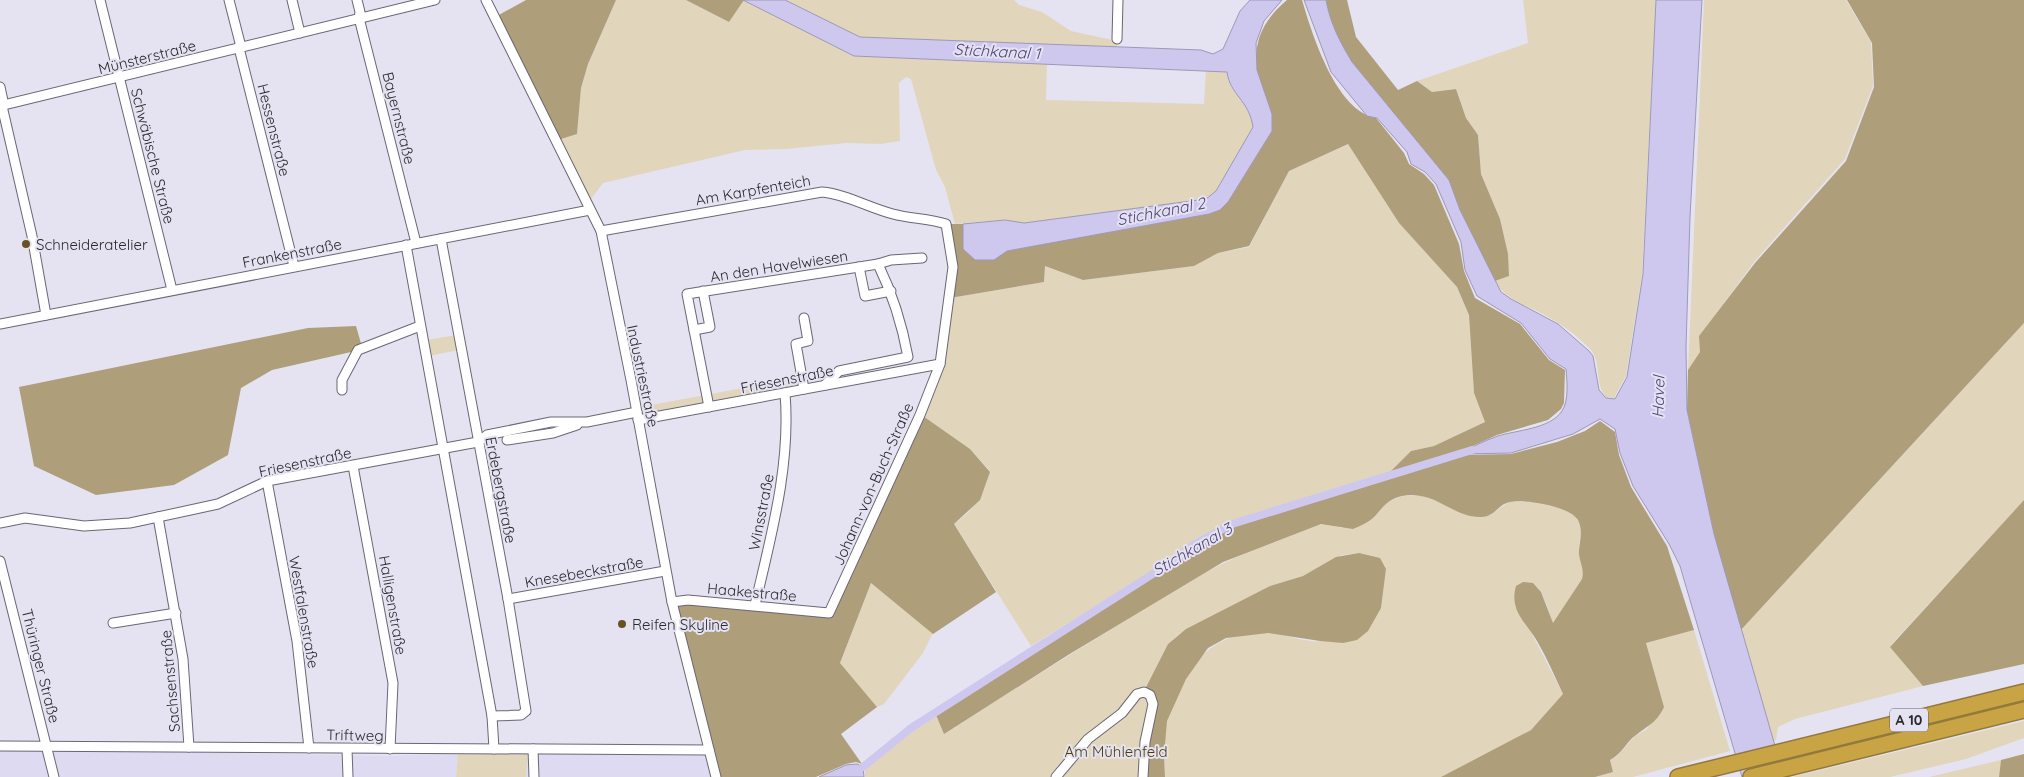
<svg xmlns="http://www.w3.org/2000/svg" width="2024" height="777" font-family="Quicksand,sans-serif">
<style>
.built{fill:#dedaf1}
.green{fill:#e1d6bc}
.forest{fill:#ae9e79}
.water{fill:#cec8ef;stroke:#9d98b5}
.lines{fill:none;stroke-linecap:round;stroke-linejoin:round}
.canal{stroke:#cec8ef;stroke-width:8}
.street-casing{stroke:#696774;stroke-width:11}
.highway-casing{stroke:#91793c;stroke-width:18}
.street{stroke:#fff;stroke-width:9}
.highway{stroke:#c9a444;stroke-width:15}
.poi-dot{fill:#675322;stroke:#e5e3f2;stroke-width:2}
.labels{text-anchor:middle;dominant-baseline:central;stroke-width:4;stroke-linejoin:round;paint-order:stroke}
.shield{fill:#e5e3f2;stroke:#626169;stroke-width:1}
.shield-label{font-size:14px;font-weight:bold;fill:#2a292e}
.street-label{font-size:15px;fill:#2a292e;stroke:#e5e3f2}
.poi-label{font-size:15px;fill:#2a292e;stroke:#e5e3f2;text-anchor:start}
.park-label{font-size:15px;fill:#4b3907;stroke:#e5e3f2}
.water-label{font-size:16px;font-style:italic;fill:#514579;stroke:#e5e3f2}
</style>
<rect width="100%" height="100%" fill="#e5e3f2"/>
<g class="built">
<polygon points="0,749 389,756 458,753 456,777 0,777"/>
<polygon points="528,753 707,756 713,777 526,777"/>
</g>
<g class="green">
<path d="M616,0H686L729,22L744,0L854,56L1047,64L1046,100L1204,104L1206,71L1227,72C1229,94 1249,100 1253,127L1216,191L1205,199L1024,223L1005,220L955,224L945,187L936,170L911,79L906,77L899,83L900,141L880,144L847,143L786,149L745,150L603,183L588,203L558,140L577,134L581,88L588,64Z"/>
<polygon points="785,0 1014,0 1019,5 1042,12 1071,31 1117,41 1117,47 860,37"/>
<path d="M1523,0H1656L1642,275L1626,376L1614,398L1606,397C1594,383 1602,364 1591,350C1580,338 1563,325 1548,317C1528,305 1507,302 1495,281L1509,276L1500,219L1481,174L1478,135L1466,118L1456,89L1432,92L1417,81L1528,43Z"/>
<polygon points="1704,0 1846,0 1871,42 1873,86 1845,159 1754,262 1700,336 1701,352 1688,370"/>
<path d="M1348,144L1399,223L1457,287L1469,315L1474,393L1485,422L1434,446L1411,451L1388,474L1231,522L1194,542L1170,560L1031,646L954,524C974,510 983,495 990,471L970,449L923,416L943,363L950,298L1044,282L1045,266L1083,280L1194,266L1218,253L1249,247L1289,171Z"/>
<polygon points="2024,323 2024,500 1890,646 1923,686 1795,719 1778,727 1776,740 1773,741 1740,631"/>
<polygon points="456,335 459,350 429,356 427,340"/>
<polygon points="797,378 798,389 647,416 646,406"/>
<path d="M1421,495L1470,515H1490L1509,502C1529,501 1573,501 1580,525C1582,535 1578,544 1579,552C1580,563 1585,569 1582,579L1553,624C1547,607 1540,571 1516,586L1532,634L1563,694L1531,730L1441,777H1165C1164,759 1162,737 1167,720C1182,672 1209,631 1264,632C1278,632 1309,644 1321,641C1333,638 1368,615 1381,608L1386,569L1359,553L1342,555L1303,576L1270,586L1178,635L1168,644L1143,692L1152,699L1142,777H865V769L911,731L936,715L944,733L1197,576L1241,555L1307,527C1320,524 1329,522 1341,528L1373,517L1388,501L1403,496Z"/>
<polygon points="871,583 933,633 923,653 884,704 877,707 840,663"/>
<polygon points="1694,630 1730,751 1633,777 1595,777 1613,772 1610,760 1616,757 1636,735 1646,730 1664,707 1646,643"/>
<polygon points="2024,721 2024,738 1966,759 1890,777 1792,777"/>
<polygon points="458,753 528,753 526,777 456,777"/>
<polygon points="2001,760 1999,777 1929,777"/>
</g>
<g class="forest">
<polygon points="526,0 616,0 588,64 581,88 577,134 558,140 497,16"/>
<polygon points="686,0 744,0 729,22"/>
<path d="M1287,0H1302C1312,34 1336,111 1376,118L1404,153L1409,164L1424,174L1434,185L1459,244L1464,271L1475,298L1520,324L1549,360L1565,370L1564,403L1561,409L1548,420L1497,435L1459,452L1388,474L1411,451L1434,446L1485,422L1474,393L1469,315L1457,287L1399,223L1348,144L1289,171L1249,246L1218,253L1194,266L1083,280L1045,266L1044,282L950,298L947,224H963V249L994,260L1007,251L1209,214L1220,210L1228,202L1272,131C1259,79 1238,41 1287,0Z"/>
<path d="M1326,0H1347L1356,37L1398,90L1417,81L1432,92L1456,89L1466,118L1478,135L1481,174L1500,219L1508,254L1509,276L1495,281L1460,210L1449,180L1352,62C1340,42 1330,23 1326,0Z"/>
<polygon points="1847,0 2024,0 2024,323 1740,631 1714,534 1687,410 1688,370 1700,352 1699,336 1755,263 1846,161 1874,87 1872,43"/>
<polygon points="356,326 362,347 351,352 272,370 241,388 228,455 174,485 96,495 34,466 19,387 308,328"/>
<polygon points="923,416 970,449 990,472 980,500 954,524 996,592 933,634 871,583 840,663 877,707 841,734 862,764 856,762 846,764 816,777 720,777 676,606 689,604 832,612"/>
<path d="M1600,421L1615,432L1619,455L1631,487L1667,546L1694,630L1646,643L1664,707C1657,722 1649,725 1636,735C1626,742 1622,754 1610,760L1613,772L1595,777H1441L1531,730L1563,694C1555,677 1547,658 1537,641C1526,622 1509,611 1516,586L1523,582L1533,583L1541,592L1553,623L1582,579C1585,568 1578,560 1579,550C1580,540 1583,530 1578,520C1569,506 1526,499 1510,502C1498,504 1495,517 1481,517C1453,518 1434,489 1402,496C1387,499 1383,508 1373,518C1367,523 1360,526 1353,529L1321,524L1223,562L1068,655L944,734L936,715L1173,564C1197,546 1222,532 1250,519L1461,455L1511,454L1557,442L1585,431Z"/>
<polygon points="2024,500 2024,664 1923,686 1890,647"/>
<polygon points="1359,553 1380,558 1386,569 1381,608 1368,631 1357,640 1343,643 1320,641 1268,633 1226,638 1208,648 1186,679 1167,721 1164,756 1165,777 1142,777 1152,704 1143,693 1168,644 1186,629 1270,586 1303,576 1336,557"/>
<polygon points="2024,754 2024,777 1999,777 2001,760"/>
</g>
<g class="water">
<path d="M743,0H785L860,37L1201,50L1213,54L1223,49L1240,11L1250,0H1282L1264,21L1256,43L1257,70L1272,114V131L1228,202L1220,210L1209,214L1007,251L994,260H975L963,249V224L1005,220L1024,223L1206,199L1216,191L1253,127C1249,100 1230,95 1227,72L854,56Z"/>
<path d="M1304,0H1326C1330,23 1340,42 1352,62L1449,180L1460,210L1501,292L1511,299L1558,324L1589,351L1593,356L1599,390L1606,398L1615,399L1627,377L1643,274L1656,0H1702L1690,217L1686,347L1687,410L1714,534L1784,777H1742L1680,566L1669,544L1633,486L1620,453L1615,429L1600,419L1573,434L1511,453L1462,454V452C1474,446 1486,440 1498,436C1517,430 1550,429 1562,411C1569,401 1567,381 1566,369L1550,359L1521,323L1477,296L1465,270L1461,242L1436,184L1425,172L1411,164L1407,152L1377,118L1367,116L1331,72Z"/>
<polygon points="857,764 863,767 864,777 819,777 846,765"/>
</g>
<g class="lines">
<polyline class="canal" points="863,767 911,728 1170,563 1195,544 1232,524 1472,450"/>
<g class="street-casing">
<g id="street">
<polyline points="100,0 172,290"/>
<polyline points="229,0 240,43 239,48 294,266"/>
<polyline points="292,0 300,33"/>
<polyline points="357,0 360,12 359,18 416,243"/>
<polyline points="486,0 601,231 631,380 672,602 716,777"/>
<polyline points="1117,39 1118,0"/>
<polyline points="0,87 3,101 2,106 32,236 46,315"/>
<polyline points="0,106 435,0"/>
<path d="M601,231L822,192C846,194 869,208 893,214C911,219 928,218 946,224L953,267L940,364L920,415L829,613L688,600L672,602"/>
<polyline points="441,239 508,599 526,711 521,715 492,716"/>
<polyline points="406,245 492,716 494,749"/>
<polyline points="878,264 891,260 922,258"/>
<polyline points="859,267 865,296 891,291"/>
<polyline points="804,318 808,341 796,344 804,389"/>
<polyline points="0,324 590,210"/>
<polyline points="694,330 710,327 703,291"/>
<polyline points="342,390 342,380 358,350 420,326"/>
<path d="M709,407L687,294L878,264C893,295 902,324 908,357L839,371L825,385"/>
<polyline points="638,420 940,364"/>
<polyline points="507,440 553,433 577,425"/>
<polyline points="353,466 393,683 390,749"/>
<polyline points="267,481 297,641 309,748"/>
<polyline points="158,517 183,659 189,747"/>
<polyline points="0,523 25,518 84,526 130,523 218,504 267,481 478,442 487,435 551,422 587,422 637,412"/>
<polyline points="0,561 54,777"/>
<polyline points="508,599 665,571"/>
<path d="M755,605C771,536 791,465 785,393"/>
<polyline points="113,623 176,613"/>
<polyline points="0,746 709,750"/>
<polyline points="347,749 348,777"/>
<polyline points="533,749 534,777"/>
<polyline points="1056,777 1088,739 1122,713 1137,694 1144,692 1150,695 1153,704 1145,742 1143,777"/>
</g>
</g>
<g class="highway-casing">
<g id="highway">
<polyline points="1678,777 2024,692"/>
<polyline points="1751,777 2024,710"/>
</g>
</g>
<use href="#street" class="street"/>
<use href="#highway" class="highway"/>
</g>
<g class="poi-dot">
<circle cx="26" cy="244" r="5"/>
<circle cx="622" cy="624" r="5"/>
</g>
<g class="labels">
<rect class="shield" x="1890" y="708.5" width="38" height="23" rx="4"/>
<g class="shield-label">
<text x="1909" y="720">A 10</text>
</g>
<g class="street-label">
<text transform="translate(147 57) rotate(-14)">Münsterstraße</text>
<text transform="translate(399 118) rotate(76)">Bayernstraße</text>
<text transform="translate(274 130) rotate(76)">Hessenstraße</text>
<text transform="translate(153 156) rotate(76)">Schwäbische Straße</text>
<text transform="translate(753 190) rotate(-10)">Am Karpfenteich</text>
<text transform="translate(292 253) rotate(-11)">Frankenstraße</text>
<text transform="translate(779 266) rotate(-9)">An den Havelwiesen</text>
<text transform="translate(643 376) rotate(78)">Industriestraße</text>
<text transform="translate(787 379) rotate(-11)">Friesenstraße</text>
<text transform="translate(305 462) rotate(-12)">Friesenstraße</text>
<text transform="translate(873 484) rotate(-66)">Johann-von-Buch-Straße</text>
<text transform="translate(501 490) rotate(79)">Erdebergstraße</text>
<text transform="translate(761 512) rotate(-79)">Winsstraße</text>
<text transform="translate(584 572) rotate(-10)">Knesebeckstraße</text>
<text transform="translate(752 592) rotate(5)">Haakestraße</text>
<text transform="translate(393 605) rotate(80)">Halligenstraße</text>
<text transform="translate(304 612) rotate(80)">Westfalenstraße</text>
<text transform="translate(41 666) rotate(76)">Thüringer Straße</text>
<text transform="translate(170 681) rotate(-95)">Sachsenstraße</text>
<text transform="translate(355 735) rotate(1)">Triftweg</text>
</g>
<g class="poi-label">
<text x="36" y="244">Schneideratelier</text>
<text x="632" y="624">Reifen Skyline</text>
</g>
<g class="park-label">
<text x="1116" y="751">Am Mühlenfeld</text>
</g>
<g class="water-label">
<text transform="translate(997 51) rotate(3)">Stichkanal 1</text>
<text transform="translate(1161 211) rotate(-11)">Stichkanal 2</text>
<text transform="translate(1658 397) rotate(-88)">Havel</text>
<text transform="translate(1192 549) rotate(-30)">Stichkanal 3</text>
</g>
</g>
</svg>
